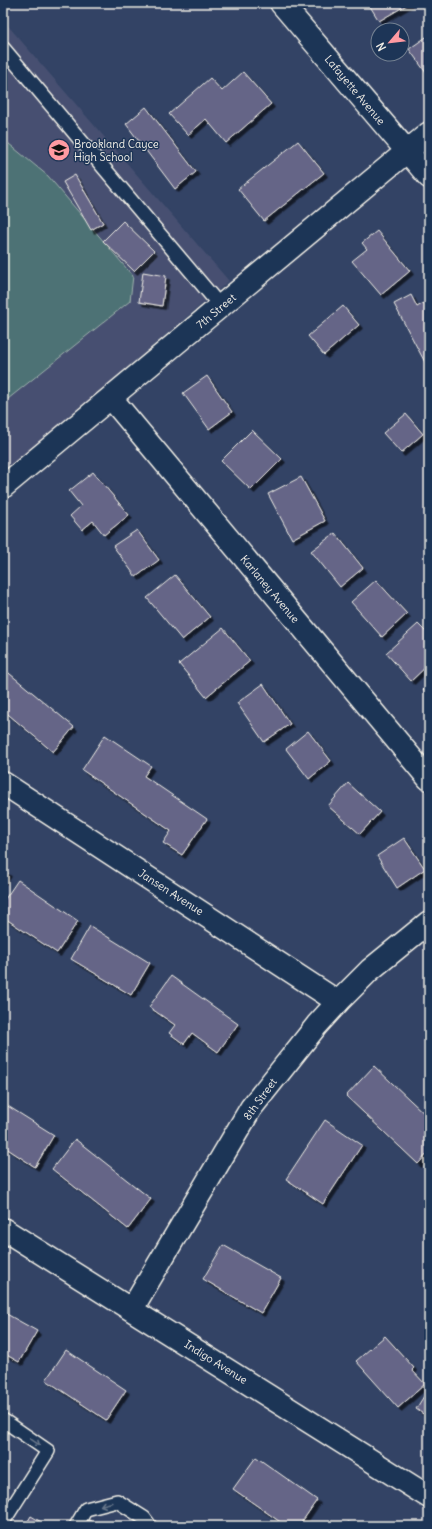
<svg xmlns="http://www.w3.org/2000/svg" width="432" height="1529" font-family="Delius,sans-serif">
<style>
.built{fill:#465071}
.green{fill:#4d7274;stroke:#a0b2ae}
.building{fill:#656587;stroke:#f4f1e8;filter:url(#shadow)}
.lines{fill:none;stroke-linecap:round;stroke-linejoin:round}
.lane-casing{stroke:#f4f1e8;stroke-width:16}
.street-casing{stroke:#f4f1e8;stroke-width:25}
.lane{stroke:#1d3557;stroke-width:13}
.street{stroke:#1d3557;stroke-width:22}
.oneway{stroke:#68778a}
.labels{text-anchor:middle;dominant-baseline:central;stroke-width:3;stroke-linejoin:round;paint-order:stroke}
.street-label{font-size:11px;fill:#f4f1e8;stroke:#1d3557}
.poi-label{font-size:11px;fill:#f4f1e8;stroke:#1d3557;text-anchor:start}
</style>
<defs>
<filter id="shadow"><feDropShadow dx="3.5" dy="3.5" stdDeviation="0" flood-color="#0009"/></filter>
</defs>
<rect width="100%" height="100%" fill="#334365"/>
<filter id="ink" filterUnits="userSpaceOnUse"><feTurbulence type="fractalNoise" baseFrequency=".025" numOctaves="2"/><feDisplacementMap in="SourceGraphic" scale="8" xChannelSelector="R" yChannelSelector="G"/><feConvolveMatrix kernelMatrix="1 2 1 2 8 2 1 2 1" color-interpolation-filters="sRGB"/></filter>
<g filter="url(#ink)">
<polygon class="built" points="3,20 229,281 3,473"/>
<polygon class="green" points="3,139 48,176 133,276 130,301 3,403"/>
<g class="building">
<polygon points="368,3 410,3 379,21"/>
<polygon points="429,35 429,77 409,49"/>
<polygon points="243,72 271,104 226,143 206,119 188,135 169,114 210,78 222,91"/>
<polygon points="146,107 196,172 175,189 126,124"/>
<polygon points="298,141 324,173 264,221 238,189"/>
<polygon points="75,175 103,223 91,230 63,182"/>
<polygon points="123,221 154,251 134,271 103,241"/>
<polygon points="377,231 410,271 381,295 352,261 367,249 362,243"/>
<polygon points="143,272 166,276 162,306 139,302"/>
<polygon points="411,295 417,307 429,300 429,365 427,366 394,304"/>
<polygon points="343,306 359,325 324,355 308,336"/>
<polygon points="207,376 232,412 209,429 183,393"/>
<polygon points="406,414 423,434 401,453 383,433"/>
<polygon points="252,430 282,459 251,490 221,461"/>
<polygon points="93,472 129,515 104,535 93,521 82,530 70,516 81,506 69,491"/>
<polygon points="301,477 325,521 292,539 268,494"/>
<polygon points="137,530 159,560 136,577 113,546"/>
<polygon points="335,533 363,568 340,587 311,551"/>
<polygon points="175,575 210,617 182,640 147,598"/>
<polygon points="376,580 407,614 382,637 351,602"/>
<polygon points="418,624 429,635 429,664 411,681 386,653"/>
<polygon points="223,628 250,661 206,697 179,664"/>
<polygon points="4,669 74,727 53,752 3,710 3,670"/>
<polygon points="263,684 290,724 264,742 237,703"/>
<polygon points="429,685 429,698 423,690"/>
<polygon points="308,731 331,761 309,779 286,749"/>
<polygon points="105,735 151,766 144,776 207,819 182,855 163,843 171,831 82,770"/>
<polygon points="348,783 380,812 360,834 328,806"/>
<polygon points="404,838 425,869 397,888 377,856"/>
<polygon points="3,870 8,873 3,881"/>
<polygon points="18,880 78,921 57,953 3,917 3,902"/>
<polygon points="90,926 150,963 131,995 71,959"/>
<polygon points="171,976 238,1024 218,1052 192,1033 184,1044 169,1033 175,1025 149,1007"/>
<polygon points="374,1066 429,1118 429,1152 418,1164 346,1096"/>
<polygon points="3,1103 54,1135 35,1167 3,1146"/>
<polygon points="325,1120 362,1145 323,1204 286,1179"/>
<polygon points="75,1139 151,1199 128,1229 52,1169"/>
<polygon points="223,1245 281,1278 261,1313 203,1279"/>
<polygon points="3,1312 37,1331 19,1362 3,1353"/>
<polygon points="385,1336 414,1368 412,1370 425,1384 398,1408 356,1361"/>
<polygon points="66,1350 126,1390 106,1420 46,1380"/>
<polygon points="429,1388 429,1418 416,1409"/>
<polygon points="256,1457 317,1500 299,1526 286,1526 233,1489"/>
<polygon points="31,1516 48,1526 25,1526"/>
<polygon points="89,1520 99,1526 85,1526"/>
<polygon points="348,1522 358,1526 346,1526"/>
</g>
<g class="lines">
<g class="lane-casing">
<g id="lane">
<polyline points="3,48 221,307"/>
<polyline points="3,1420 48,1451 3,1522"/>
<polyline points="76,1526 86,1509 117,1501 144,1518 150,1526"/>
</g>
</g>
<g class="street-casing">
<g id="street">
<polyline points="281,3 429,177"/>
<polyline points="111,398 429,779"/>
<polyline points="3,487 429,133"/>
<polyline points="3,783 338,1002"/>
<polyline points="3,1229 429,1497"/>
<polyline points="132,1309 251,1108 317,1025 338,1002 370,970 429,922"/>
</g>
</g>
<use href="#lane" class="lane"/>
<use href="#street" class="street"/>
</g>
<defs><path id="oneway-shaft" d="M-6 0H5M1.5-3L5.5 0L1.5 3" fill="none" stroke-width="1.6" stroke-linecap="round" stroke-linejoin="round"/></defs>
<g class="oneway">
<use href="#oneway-shaft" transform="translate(35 1442) rotate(35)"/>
<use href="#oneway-shaft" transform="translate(106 1504) rotate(165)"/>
</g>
</g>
<defs>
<g id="school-disc" transform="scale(1.15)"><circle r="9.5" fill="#ff9aa2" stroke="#1d3557"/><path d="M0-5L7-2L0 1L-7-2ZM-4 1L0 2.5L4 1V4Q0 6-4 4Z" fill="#111"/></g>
</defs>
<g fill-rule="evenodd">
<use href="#school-disc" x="59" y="150"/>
</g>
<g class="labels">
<g class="street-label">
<text transform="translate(355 90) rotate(50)">Lafayette Avenue</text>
<text transform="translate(216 311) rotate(-40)">7th Street</text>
<text transform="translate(270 589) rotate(50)">Karlaney Avenue</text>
<text transform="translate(171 892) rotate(33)">Jansen Avenue</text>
<text transform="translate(260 1099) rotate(-54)">8th Street</text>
<text transform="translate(216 1362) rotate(32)">Indigo Avenue</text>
</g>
<g class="poi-label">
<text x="74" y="144">Brookland Cayce<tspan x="74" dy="13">High School</tspan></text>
</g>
</g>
<rect width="432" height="1529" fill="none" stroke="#1d3557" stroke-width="16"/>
<rect x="8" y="8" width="416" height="1513" fill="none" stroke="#f4f1e8" stroke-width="1.5" filter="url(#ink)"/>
<g transform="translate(390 42) rotate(242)"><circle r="19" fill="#1d3557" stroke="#738091"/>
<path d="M0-3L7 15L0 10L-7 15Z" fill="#ff9aa2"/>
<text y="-6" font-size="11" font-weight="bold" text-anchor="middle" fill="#f4f1e8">N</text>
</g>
</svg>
